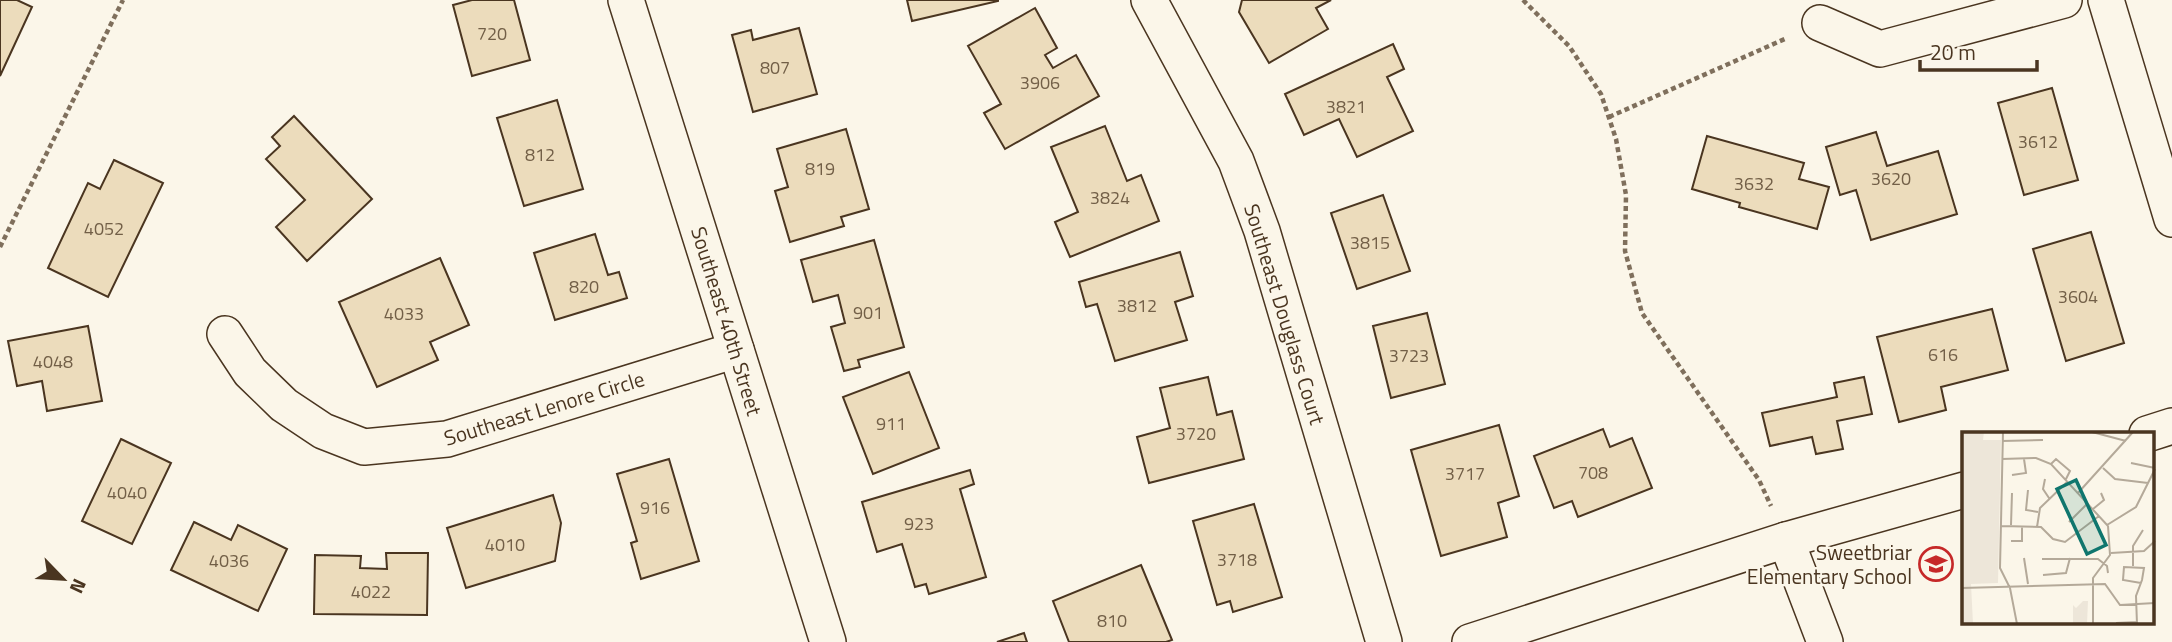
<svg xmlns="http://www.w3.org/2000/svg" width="2172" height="642" font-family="'Titillium Web',sans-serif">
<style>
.building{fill:#ecdcbc;stroke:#4a3520;stroke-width:2}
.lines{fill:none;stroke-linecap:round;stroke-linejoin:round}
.minor-casing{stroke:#4a3520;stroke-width:38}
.path{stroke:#7f6f5c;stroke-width:4.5;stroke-dasharray:5 3.5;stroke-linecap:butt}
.minor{stroke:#fbf6e9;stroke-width:35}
.labels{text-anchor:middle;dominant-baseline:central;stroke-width:5;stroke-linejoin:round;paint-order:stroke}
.number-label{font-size:18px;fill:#725f47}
.street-label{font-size:21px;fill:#4a3520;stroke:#fbf6e9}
.poi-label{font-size:21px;fill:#4a3520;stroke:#fbf6e9;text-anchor:end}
.inset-road{fill:none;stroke:#b4a999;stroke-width:2}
.view{fill:#0f766e;fill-opacity:0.15;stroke:#0f766e;stroke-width:3.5}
.inset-edge{fill:none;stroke:#4a3520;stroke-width:3.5}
</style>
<rect width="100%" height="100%" fill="#fbf6e9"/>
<g class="building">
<polygon points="0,0 17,0 32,7 0,76"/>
<polygon points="472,0 514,0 530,60 472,76 453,5"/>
<polygon points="907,0 998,0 998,1 912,21"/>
<polygon points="1242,0 1331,0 1316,8 1328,29 1269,63 1239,12"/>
<polygon points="1035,8 1057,48 1045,55 1053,68 1076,55 1099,96 1005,149 984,113 1001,104 968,46"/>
<polygon points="799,28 817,94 753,112 732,35 751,30 753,40"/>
<polygon points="1393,44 1404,69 1387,77 1413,131 1357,157 1339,119 1304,135 1285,94"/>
<polygon points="2052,88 2078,180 2024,195 1998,103"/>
<polygon points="557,100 583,189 524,206 497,118"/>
<polygon points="294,116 372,199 307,261 276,227 305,200 266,159 280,146 272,137"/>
<polygon points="1105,126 1127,181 1141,175 1159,221 1070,257 1055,222 1078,212 1051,147"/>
<polygon points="846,129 869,209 841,217 844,226 790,242 775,191 788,187 777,149"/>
<polygon points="1876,132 1887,166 1938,151 1957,214 1871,240 1856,190 1840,195 1826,147"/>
<polygon points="1707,136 1804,163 1799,179 1829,187 1817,229 1739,207 1740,203 1692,189"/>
<polygon points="114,160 163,183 108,297 48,268 88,183 100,189"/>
<polygon points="1383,195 1410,271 1357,289 1331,213"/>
<polygon points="2091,232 2124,343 2066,361 2033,249"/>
<polygon points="595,234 608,275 619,272 627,298 555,320 534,253"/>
<polygon points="874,240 904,347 858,360 860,367 844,371 831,327 845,323 838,295 813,302 801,260"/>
<polygon points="1180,252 1193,296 1175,302 1187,340 1115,361 1097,304 1086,307 1079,282"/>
<polygon points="440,258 469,325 430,342 438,360 377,387 339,302"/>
<polygon points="1992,309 2008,370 1941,387 1946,410 1899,422 1877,337"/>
<polygon points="1427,313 1445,384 1391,398 1373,326"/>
<polygon points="88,326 102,401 47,411 42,381 17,386 8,341"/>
<polygon points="909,372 939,448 873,474 843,397"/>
<polygon points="1208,377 1217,415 1232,411 1244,459 1149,483 1137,437 1170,428 1160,388"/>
<polygon points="1864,377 1872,414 1837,421 1843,449 1816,454 1812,437 1770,446 1762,413 1837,397 1834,383"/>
<polygon points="1499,425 1519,496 1498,503 1507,537 1441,556 1411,450"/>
<polygon points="1603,429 1610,447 1632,438 1652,488 1578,517 1572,501 1554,508 1534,456"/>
<polygon points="121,439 171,463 132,544 82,521"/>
<polygon points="669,459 699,561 641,579 631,543 637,541 617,474"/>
<polygon points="970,470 974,484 960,489 986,577 929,594 926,584 915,587 902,544 877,552 862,502"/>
<polygon points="553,495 561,523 555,561 466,588 447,528"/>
<polygon points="1254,504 1282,597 1233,612 1230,601 1217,605 1193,521"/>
<polygon points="194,522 231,540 238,525 287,549 258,611 171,570"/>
<polygon points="386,553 428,553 427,615 314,614 315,555 361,556 360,568 387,569"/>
<polygon points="1141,565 1172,640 1166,642 1069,642 1053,601"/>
<polygon points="1024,633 1027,642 997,642"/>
</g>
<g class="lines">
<g class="minor-casing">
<g id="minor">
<polyline points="626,0 828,642"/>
<polyline points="1149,0 1236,161 1262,231 1384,642"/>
<polyline points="2106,0 2172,219"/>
<polyline points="1820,23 1880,49 2064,0"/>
<polyline points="225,334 250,372 284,405 323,431 364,447 447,439 736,350"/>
<polyline points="2147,434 2172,426"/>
<polyline points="1786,540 1825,642"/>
<polyline points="1470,642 1786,540 1964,490"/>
</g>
</g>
<g class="path">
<polyline points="1523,0 1569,46 1601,94 1616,139 1626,195 1625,251 1642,313 1759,480 1771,506"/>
<polyline points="1609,117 1787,38"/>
<polyline points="0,247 123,0"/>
</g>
<use href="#minor" class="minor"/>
</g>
<defs>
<g id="school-ring" transform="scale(1.75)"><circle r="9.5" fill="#fbf6e9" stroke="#c62828" stroke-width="1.5"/><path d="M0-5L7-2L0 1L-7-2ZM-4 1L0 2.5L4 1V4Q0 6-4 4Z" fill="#c62828"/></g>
</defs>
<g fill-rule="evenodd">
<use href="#school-ring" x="1936" y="564"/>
</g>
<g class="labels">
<g class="number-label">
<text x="492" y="33">720</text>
<text x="775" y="67">807</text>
<text x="1040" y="82">3906</text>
<text x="1346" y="106">3821</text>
<text x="2038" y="141">3612</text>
<text x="540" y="154">812</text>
<text x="820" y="168">819</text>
<text x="1891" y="178">3620</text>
<text x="1754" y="183">3632</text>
<text x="1110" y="197">3824</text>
<text x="104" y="228">4052</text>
<text x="1370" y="242">3815</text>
<text x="584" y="286">820</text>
<text x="2078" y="296">3604</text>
<text x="1137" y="305">3812</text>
<text x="868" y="312">901</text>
<text x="404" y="313">4033</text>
<text x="1943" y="354">616</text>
<text x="1409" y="355">3723</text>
<text x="53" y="361">4048</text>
<text x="891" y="423">911</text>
<text x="1196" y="433">3720</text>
<text x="1593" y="472">708</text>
<text x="1465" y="473">3717</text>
<text x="127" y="492">4040</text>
<text x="655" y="507">916</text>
<text x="919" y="523">923</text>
<text x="505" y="544">4010</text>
<text x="1237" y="559">3718</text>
<text x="229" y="560">4036</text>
<text x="371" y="591">4022</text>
<text x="1112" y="620">810</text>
</g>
<g class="street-label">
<text transform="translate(1285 314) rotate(73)">Southeast Douglass Court</text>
<text transform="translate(727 321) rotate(73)">Southeast 40th Street</text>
<text transform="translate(544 408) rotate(-17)">Southeast Lenore Circle</text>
</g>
<g class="poi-label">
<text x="1912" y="552">Sweetbriar<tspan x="1912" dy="24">Elementary School</tspan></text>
</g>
</g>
<g transform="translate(1962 432)">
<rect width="192" height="192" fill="#fbf6e9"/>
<path d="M0,0H22L21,8H39L36,151L9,152L11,192H0ZM121,169H126L125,192H111V173L114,176Z" fill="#ede6d9"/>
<path class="inset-road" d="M41,0L38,136L48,156L55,192M130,0L164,9M40,9L81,8M40,27L74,26L89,32L146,94L148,123L131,146V192M169,31L193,36M89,32L94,27L108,39L104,47M141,36L153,47L186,51M50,43L64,41L62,27M83,47L81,57L87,66M66,58L64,78L76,80M116,61L171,0M131,77L142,68L139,61M107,90L126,71M49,93L50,61M145,93L174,75L193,37M39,94L79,95L91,107L103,110L137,84M75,95L78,76L105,50M49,109H60V94M149,121L182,119L193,109M62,126L66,152M80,127H136L145,134L146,141M171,134V114L181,98M81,143L104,141L108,126M0,156L143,152L158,173L193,171M154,191L175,190M175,192L174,164L180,148L182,136L162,135L161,148L179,151"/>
<path class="view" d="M114,48L144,113L125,122L95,57Z"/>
<rect width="192" height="192" class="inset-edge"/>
</g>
<g transform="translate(63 579) rotate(115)" stroke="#fbf6e9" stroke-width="5" paint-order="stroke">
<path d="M0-5L12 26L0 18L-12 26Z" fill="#4a3520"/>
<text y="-10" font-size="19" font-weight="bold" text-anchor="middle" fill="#4a3520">N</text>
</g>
<path d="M1920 60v10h117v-10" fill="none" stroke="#4a3520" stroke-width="3.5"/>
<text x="1930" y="60" font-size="21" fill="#4a3520" stroke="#fbf6e9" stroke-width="5" paint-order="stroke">20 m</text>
</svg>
